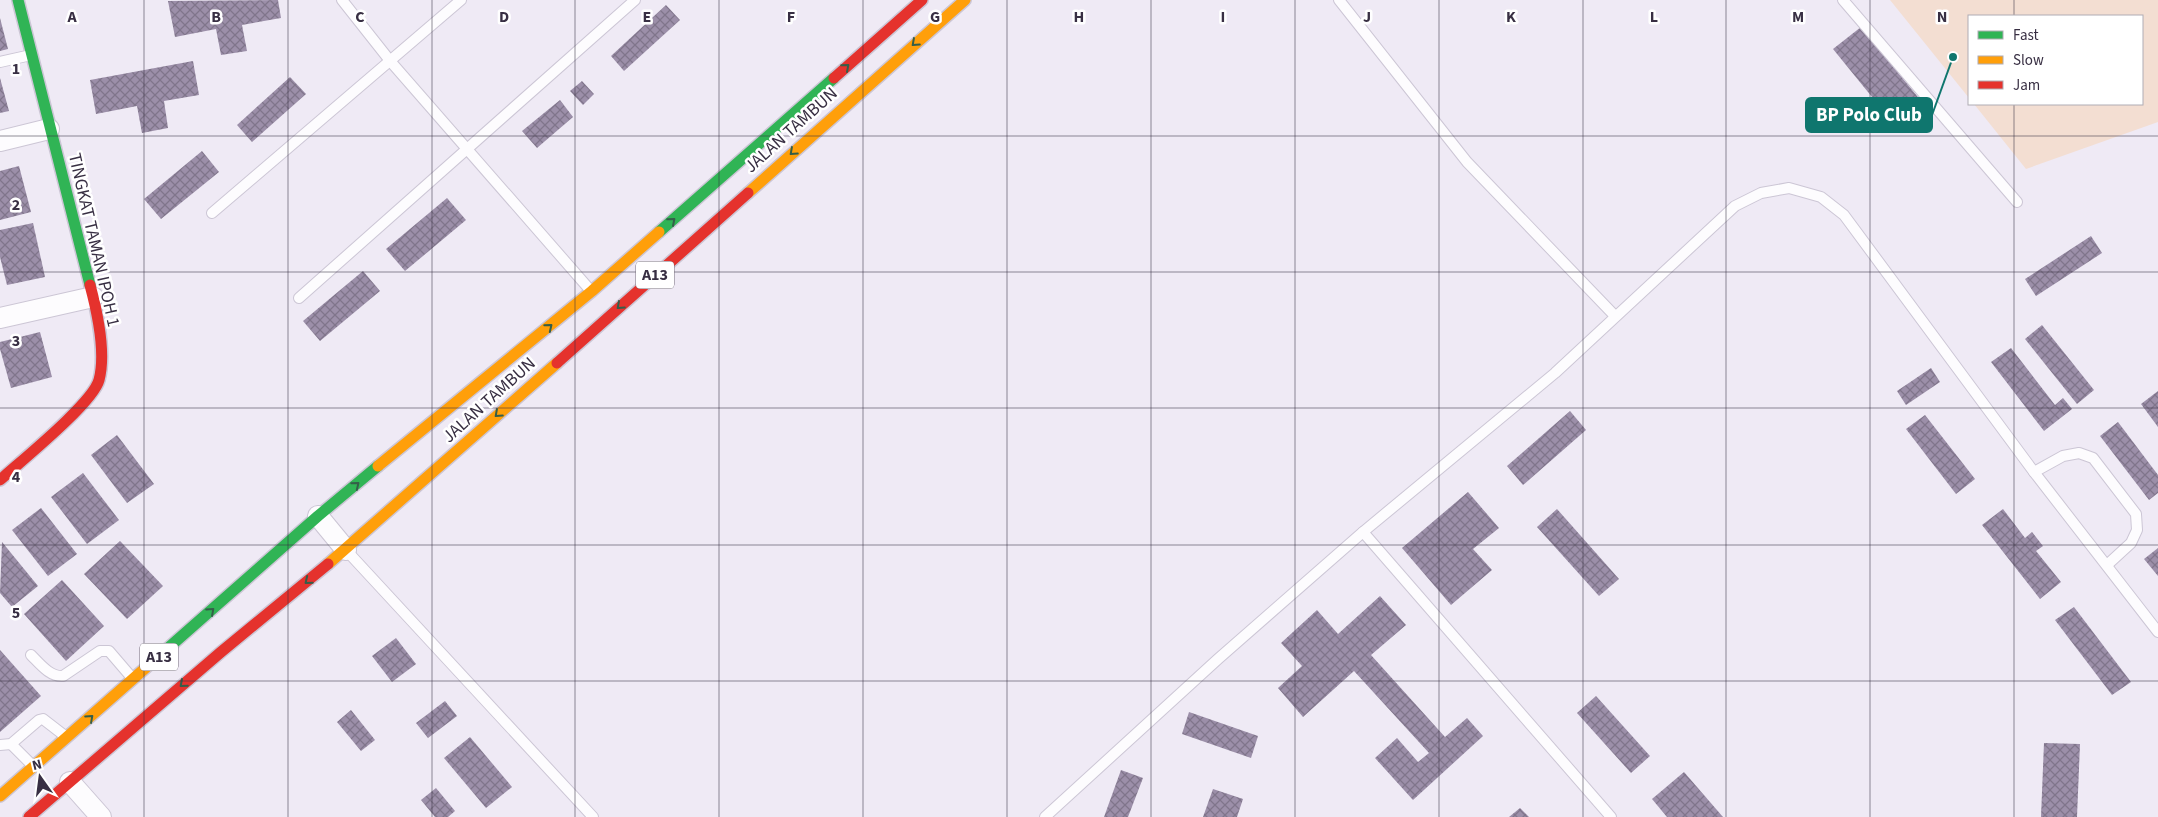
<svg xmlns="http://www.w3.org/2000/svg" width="2158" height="817" font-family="'Source Sans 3',sans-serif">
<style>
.pitch{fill:#f3ded2}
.building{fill:url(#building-cross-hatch)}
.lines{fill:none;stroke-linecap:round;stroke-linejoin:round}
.lane-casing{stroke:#ccc6d5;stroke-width:12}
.street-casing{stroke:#ccc6d5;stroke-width:22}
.fast-casing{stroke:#ccc6d5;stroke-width:14}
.slow-casing{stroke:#ccc6d5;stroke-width:14}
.jam-casing{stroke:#ccc6d5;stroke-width:14}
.lane{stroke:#fdfcfe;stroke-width:10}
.street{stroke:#fdfcfe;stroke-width:20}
.fast{stroke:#30b455;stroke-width:11}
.slow{stroke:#ff9f0a;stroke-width:11}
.jam{stroke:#e5322d;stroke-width:11}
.oneway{stroke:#355e49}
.grid{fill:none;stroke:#382f43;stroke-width:1;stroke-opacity:0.55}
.labels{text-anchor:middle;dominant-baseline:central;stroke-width:5;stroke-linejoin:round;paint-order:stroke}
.shield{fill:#fff;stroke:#746d7b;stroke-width:1}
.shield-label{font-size:16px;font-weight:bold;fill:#382f43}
.street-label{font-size:18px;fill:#382f43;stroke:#fff}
.grid-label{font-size:16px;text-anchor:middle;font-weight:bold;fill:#382f43;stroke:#fff;stroke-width:5;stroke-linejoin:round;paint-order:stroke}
.leader{fill:none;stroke:#0f766e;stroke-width:2}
.callout-dot{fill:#0f766e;stroke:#fff;stroke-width:2}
.callout{fill:#0f766e;stroke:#0f766e;stroke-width:2}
.callout-label{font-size:19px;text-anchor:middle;font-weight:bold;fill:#fff}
</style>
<defs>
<pattern id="building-cross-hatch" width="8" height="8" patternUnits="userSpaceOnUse" patternTransform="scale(1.25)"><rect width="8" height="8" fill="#9c8fa9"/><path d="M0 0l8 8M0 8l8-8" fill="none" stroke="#80758b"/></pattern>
</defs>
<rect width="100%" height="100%" fill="#efeaf5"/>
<polygon class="pitch" points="1890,0 2158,0 2158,122 2026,169 1974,104 2142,104 2142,16 1969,16 1969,98"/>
<g class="building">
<polygon points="278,0 281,18 242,25 247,51 221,55 216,29 175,37 168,1"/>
<polygon points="666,5 680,20 624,71 611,56"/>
<polygon points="0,18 8,49 0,51"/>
<polygon points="1861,27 1926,107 1898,129 1833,49"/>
<polygon points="193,61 199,95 164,101 168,128 142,133 137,106 96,114 90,80"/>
<polygon points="290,77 306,94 252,142 237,125"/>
<polygon points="0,78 9,111 0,113"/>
<polygon points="582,81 594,94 583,105 570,91"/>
<polygon points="560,100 573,117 537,148 522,131"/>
<polygon points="202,151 219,172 161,219 144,199"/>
<polygon points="19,166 31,212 0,220 0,171"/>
<polygon points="447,198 466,220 405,271 386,249"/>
<polygon points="33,223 45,277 7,285 0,257 0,230"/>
<polygon points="2091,236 2102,253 2036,296 2025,279"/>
<polygon points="363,271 380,291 320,341 303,321"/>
<polygon points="2042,325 2094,390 2077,404 2025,339"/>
<polygon points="40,332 52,377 11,388 0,349 0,342"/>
<polygon points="2011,348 2055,405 2063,398 2072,409 2044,431 1991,362"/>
<polygon points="1931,368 1940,382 1906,405 1897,391"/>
<polygon points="2158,391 2158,427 2141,404"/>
<polygon points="1570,411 1586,430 1523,485 1507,466"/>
<polygon points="1925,415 1975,479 1956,494 1906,429"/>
<polygon points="2118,422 2158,475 2158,493 2149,500 2100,436"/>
<polygon points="117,435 154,484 127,503 91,455"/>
<polygon points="83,473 119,520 87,544 51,497"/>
<polygon points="1468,492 1499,528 1473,549 1492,570 1451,605 1402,548"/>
<polygon points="41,508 77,554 48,576 12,530"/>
<polygon points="1557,509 1619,579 1599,596 1537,527"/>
<polygon points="2003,509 2025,538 2032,532 2043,546 2036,551 2061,582 2040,599 1982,525"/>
<polygon points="120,541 163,586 127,619 84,574"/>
<polygon points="2,542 38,586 12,607 0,593"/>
<polygon points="2158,548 2158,576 2144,559"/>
<polygon points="62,580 104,626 66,661 24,614"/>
<polygon points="1380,596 1406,625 1371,655 1445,737 1467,718 1483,736 1413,800 1375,758 1397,738 1418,762 1429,753 1354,671 1303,717 1278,688 1302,666 1281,643 1317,610 1338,634"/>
<polygon points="2074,607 2131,682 2112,695 2055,620"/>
<polygon points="396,638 416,664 392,682 372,656"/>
<polygon points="0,650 41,696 0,732"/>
<polygon points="1596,696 1650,756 1631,773 1577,713"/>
<polygon points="445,701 457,716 428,738 416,723"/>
<polygon points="351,710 375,740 361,751 337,722"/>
<polygon points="1189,712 1258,736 1251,758 1182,734"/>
<polygon points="470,737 512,787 486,808 444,758"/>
<polygon points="2044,743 2080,744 2077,817 2041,817"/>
<polygon points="1121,770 1143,778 1128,817 1104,817"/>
<polygon points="1684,772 1723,817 1667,817 1652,799"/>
<polygon points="436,788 455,811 448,817 435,817 421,800"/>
<polygon points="1213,789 1243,799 1237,817 1203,817"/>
<polygon points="1520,808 1529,817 1509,817"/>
</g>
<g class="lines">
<g class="lane-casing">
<g id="lane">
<polyline points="342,0 391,62 591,291"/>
<polyline points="1339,0 1467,162 1615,316"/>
<polyline points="1843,0 2017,202"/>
<polyline points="0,62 31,55"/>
<polyline points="212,213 461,0"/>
<polyline points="299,298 635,0"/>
<polyline points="2034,472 2063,456 2079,453 2093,458 2136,514 2137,530 2131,543 2107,565"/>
<polyline points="1363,532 1611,817"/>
<polyline points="346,550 593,817"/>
<path d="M31,655C40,664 50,677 63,676L100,651H109L133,679"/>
<polyline points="11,744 33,766"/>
<polyline points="0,745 11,744 39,720 43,719 65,736"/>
<polyline points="1045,817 1218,659 1363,532 1555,373 1735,206 1761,193 1789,188 1821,197 1844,215 2034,472 2158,632"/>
</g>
</g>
<g class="street-casing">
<g id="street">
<polyline points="0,141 49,129"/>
<polyline points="0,318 93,297"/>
<polyline points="318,516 346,550"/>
<polyline points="70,782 101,817"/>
</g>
</g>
<g class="fast-casing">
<g id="fast">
<polyline points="18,0 90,285"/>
<polyline points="659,232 834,78"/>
<polyline points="167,649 318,516 378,466"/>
</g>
</g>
<g class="slow-casing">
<g id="slow">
<polyline points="748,193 965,0"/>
<polyline points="378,466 592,291 659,232"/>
<polyline points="328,564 557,363"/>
<polyline points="0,796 167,649"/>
</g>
</g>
<g class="jam-casing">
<g id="jam">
<polyline points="834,78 922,0"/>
<polyline points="557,363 748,193"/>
<path d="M0,480C21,461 93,403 99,380C106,354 97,311 90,285"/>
<polyline points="29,817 221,652 328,564"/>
</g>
</g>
<use href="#lane" class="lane"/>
<use href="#street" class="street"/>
<use href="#fast" class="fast"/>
<use href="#slow" class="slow"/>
<use href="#jam" class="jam"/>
</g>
<defs><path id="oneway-chevron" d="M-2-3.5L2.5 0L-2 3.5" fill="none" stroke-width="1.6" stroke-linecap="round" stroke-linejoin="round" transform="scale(1.25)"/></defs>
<g class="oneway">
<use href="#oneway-chevron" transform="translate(915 43) rotate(138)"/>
<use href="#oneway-chevron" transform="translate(846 67) rotate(-41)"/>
<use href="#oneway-chevron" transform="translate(793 152) rotate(138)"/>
<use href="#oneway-chevron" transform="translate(672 221) rotate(-41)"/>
<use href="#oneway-chevron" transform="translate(620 306) rotate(138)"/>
<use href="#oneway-chevron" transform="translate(549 327) rotate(-39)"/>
<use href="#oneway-chevron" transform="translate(498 414) rotate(138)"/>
<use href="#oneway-chevron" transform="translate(356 485) rotate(-39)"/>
<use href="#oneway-chevron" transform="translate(308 581) rotate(141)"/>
<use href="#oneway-chevron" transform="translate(211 611) rotate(-42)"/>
<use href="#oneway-chevron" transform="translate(183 684) rotate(139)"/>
<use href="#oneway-chevron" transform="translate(90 718) rotate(-42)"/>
</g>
<path class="grid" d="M144,0V817M288,0V817M432,0V817M575,0V817M719,0V817M863,0V817M1007,0V817M1151,0V817M1295,0V817M1439,0V817M1583,0V817M1726,0V817M1870,0V817M2014,0V16M2014,104V817M0,136H2158M0,272H2158M0,408H2158M0,545H2158M0,681H2158"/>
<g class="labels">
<g class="shield">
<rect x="636" y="261.5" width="38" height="27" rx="4"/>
<rect x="140" y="643.5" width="38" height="27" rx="4"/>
</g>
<g class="shield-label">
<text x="655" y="275">A13</text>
<text x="159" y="657">A13</text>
</g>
<g class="street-label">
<text transform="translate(791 130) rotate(-42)">JALAN TAMBUN</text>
<text transform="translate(94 240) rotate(77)">TINGKAT TAMAN IPOH 1</text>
<text transform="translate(489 400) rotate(-42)">JALAN TAMBUN</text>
</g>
</g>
<g class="grid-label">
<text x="72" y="22">A</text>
<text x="216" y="22">B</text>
<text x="360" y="22">C</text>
<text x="504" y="22">D</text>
<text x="647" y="22">E</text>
<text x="791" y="22">F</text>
<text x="935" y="22">G</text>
<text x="1079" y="22">H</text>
<text x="1223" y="22">I</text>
<text x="1367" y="22">J</text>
<text x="1511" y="22">K</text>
<text x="1654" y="22">L</text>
<text x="1798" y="22">M</text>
<text x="1942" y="22">N</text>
<text x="16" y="74">1</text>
<text x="16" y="210">2</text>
<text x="16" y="346">3</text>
<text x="16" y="482">4</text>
<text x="16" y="618">5</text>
</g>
<path class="leader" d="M1953 57L1932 115"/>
<circle class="callout-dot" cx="1953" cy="57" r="5"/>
<rect class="callout" x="1806" y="98" width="126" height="34" rx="5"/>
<g class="callout-label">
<text x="1869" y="121">BP Polo Club</text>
</g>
<rect x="1968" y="15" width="175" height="90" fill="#ffffff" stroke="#afacb4"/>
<rect x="1978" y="31" width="25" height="8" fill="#30b455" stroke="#afacb4"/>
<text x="2013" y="40" font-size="15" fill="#382f43">Fast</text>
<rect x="1978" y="56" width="25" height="8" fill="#ff9f0a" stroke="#afacb4"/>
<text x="2013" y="65" font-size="15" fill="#382f43">Slow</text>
<rect x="1978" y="81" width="25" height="8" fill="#e5322d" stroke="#afacb4"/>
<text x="2013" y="90" font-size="15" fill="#382f43">Jam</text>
<g transform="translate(40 777) rotate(346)" stroke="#ffffff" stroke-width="4" paint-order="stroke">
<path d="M0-4L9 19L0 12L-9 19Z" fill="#382f43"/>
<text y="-8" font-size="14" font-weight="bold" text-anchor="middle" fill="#382f43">N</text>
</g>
</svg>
